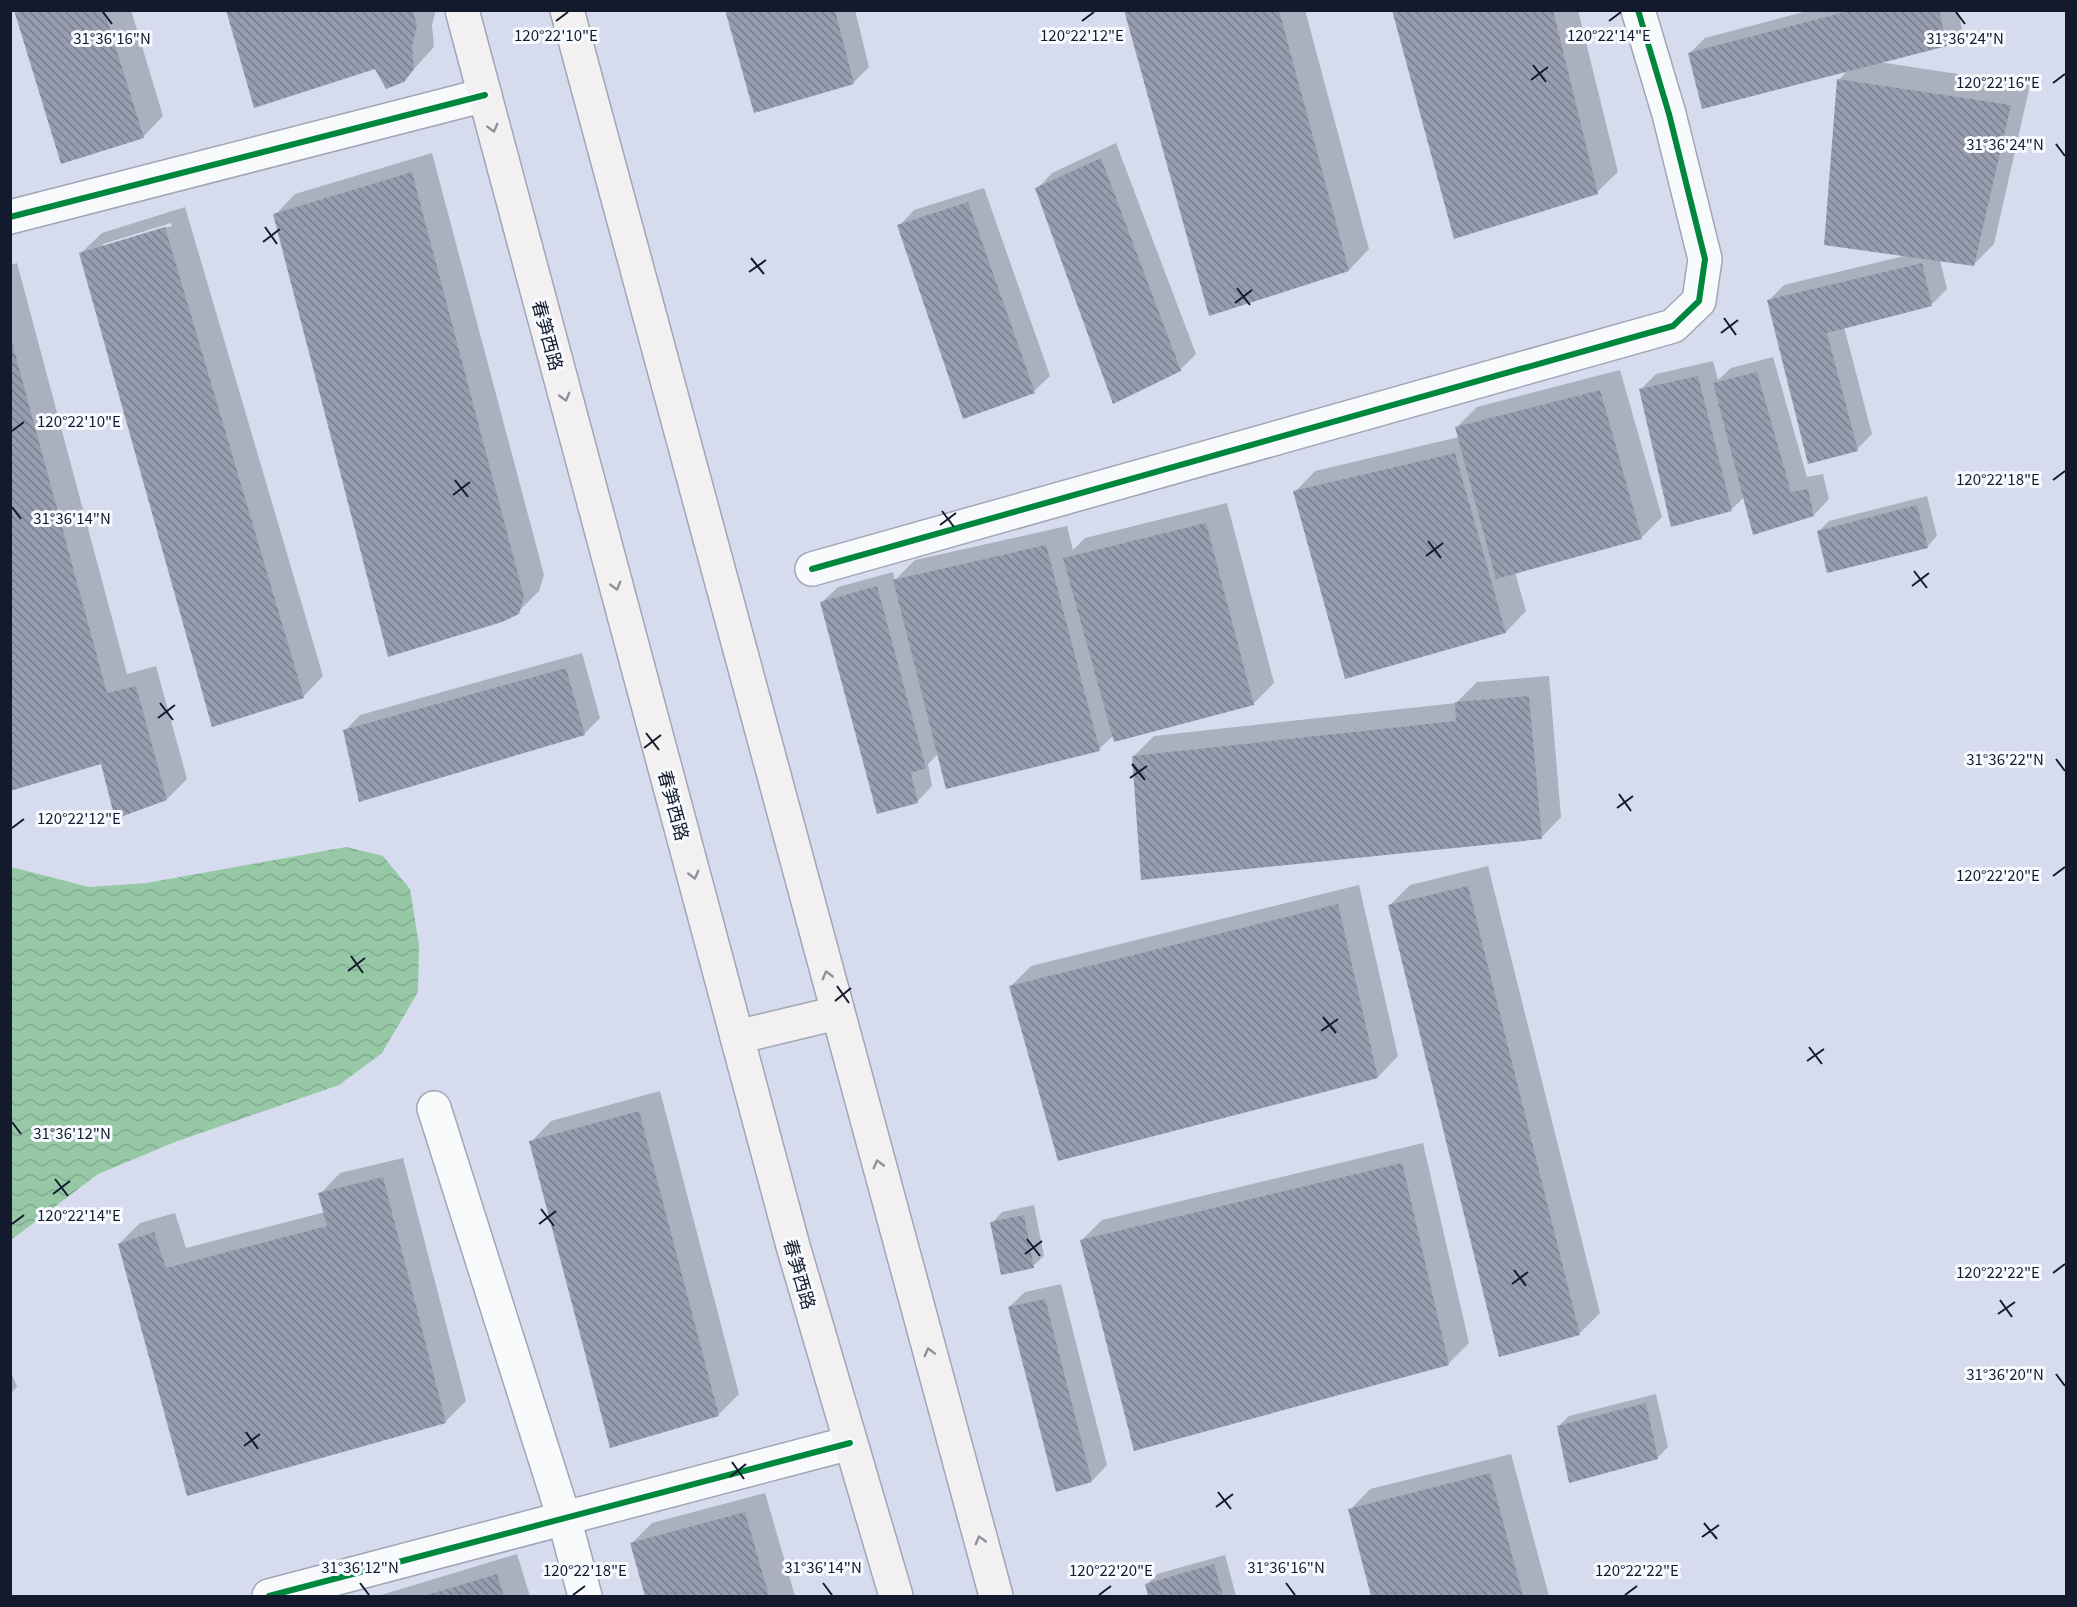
<svg xmlns="http://www.w3.org/2000/svg" width="2077" height="1607" font-family="Georgia,'Noto Sans SC',serif">
<style>
.water{fill:url(#water-waves)}
.shadow{fill:#0003;fill-rule:evenodd}
.building{fill:url(#building-back-hatch)}
.lines{fill:none;stroke-linecap:round;stroke-linejoin:round}
.street-casing{stroke:#a0a6b7;stroke-width:36}
.secondary-casing{stroke:#a0a6b7;stroke-width:36}
.street{stroke:#f9fafc;stroke-width:33}
.secondary{stroke:#f3f0f1;stroke-width:33}
.cycleway-casing{stroke:#f7faff;stroke-width:10}
.cycleway{stroke:#00873e;stroke-width:6}
.oneway{stroke:#8f9099}
.ticks{fill:none;stroke:#141a2d;stroke-width:2}
.labels{text-anchor:middle;dominant-baseline:central;stroke-width:6;stroke-linejoin:round;paint-order:stroke}
.street-label{font-size:18px;fill:#141a2d;stroke:#f7faff}
.ticks-label{font-size:15px;text-anchor:middle;fill:#141a2d;stroke:#f7faff;stroke-width:6;stroke-linejoin:round;paint-order:stroke}
</style>
<defs>
<pattern id="water-waves" width="16" height="10" patternUnits="userSpaceOnUse" patternTransform="scale(1.5)"><rect width="16" height="10" fill="#96c8a6"/><path d="M0 5q4-4 8 0t8 0" fill="none" stroke="#80ab8f"/></pattern>
<pattern id="building-back-hatch" width="6" height="6" patternUnits="userSpaceOnUse" patternTransform="scale(1.5)"><rect width="6" height="6" fill="#979dae"/><path d="M-1 5l2 2M0 0l6 6M5-1l2 2" fill="none" stroke="#7a7f8e"/></pattern>
</defs>
<rect width="100%" height="100%" fill="#d6dcee"/>
<polygon class="water" points="346,847 383,856 410,889 419,945 418,992 382,1053 339,1085 175,1142 98,1174 11,1240 11,867 89,887 147,883"/>
<g class="shadow">
<polygon points="16,10 131,10 163,116 143,137"/>
<polygon points="228,10 436,10 432,25 434,47 403,81 376,67"/>
<polygon points="727,10 855,10 869,67 853,83"/>
<polygon points="1125,10 1305,10 1369,249 1349,270"/>
<polygon points="1394,10 1578,10 1618,172 1597,192"/>
<polygon points="1811,10 1958,10 1962,29 1947,45 1879,62 2030,85 1994,244 1973,265 1940,260 1947,289 1931,305 1844,327 1872,434 1857,449 1768,301 1784,285 1908,255 1839,80 1848,70 1689,54 1705,38"/>
<polygon points="1116,143 1196,354 1180,370 1037,189 1052,173"/>
<polygon points="432,153 544,575 539,591 518,612 275,215 295,194"/>
<polygon points="984,188 1050,376 1034,391 899,226 914,210"/>
<path d="M185,207L323,676L303,697L81,253L102,233ZM171,223L172,226L103,247V244Z"/>
<polygon points="17,263 127,674 156,666 187,779 167,799 102,762 10,789 10,265"/>
<polygon points="1773,357 1807,477 1823,474 1829,499 1814,515 1745,496 1731,510 1640,390 1656,374 1713,361 1718,380 1731,368"/>
<polygon points="1620,370 1662,517 1641,538 1515,572 1526,611 1506,632 1295,492 1315,471 1459,437 1456,428 1477,407"/>
<polygon points="1927,496 1937,536 1927,547 1819,531 1829,521"/>
<polygon points="1227,503 1274,683 1253,704 1114,735 1099,749 939,753 928,764 932,786 917,802 822,602 838,587 893,572 895,580 915,560 1067,526 1073,550 1085,538"/>
<polygon points="582,653 600,718 584,734 345,731 360,715"/>
<polygon points="1549,676 1561,817 1541,838 1133,757 1154,736 1456,703 1477,682"/>
<polygon points="1488,866 1600,1313 1579,1334 1389,906 1410,885"/>
<polygon points="1359,885 1398,1056 1378,1077 1059,1160 1011,986 1031,966"/>
<polygon points="660,1091 739,1394 718,1415 531,1142 551,1121"/>
<polygon points="1423,1143 1469,1343 1448,1364 1081,1241 1102,1220"/>
<polygon points="403,1158 466,1401 445,1422 119,1244 140,1223 175,1213 186,1248 325,1212 320,1194 340,1173"/>
<polygon points="1034,1205 1044,1256 1033,1266 992,1223 1002,1212"/>
<polygon points="1061,1284 1107,1465 1092,1481 1009,1307 1025,1292"/>
<polygon points="10,1369 17,1387 10,1394"/>
<polygon points="1656,1394 1668,1447 1657,1458 1558,1427 1569,1416"/>
<polygon points="1511,1454 1549,1596 1373,1596 1350,1510 1370,1489"/>
<polygon points="765,1493 795,1596 647,1596 631,1544 652,1523"/>
<polygon points="517,1554 530,1596 378,1596"/>
<polygon points="1225,1555 1236,1596 1150,1596 1147,1585 1157,1574"/>
</g>
<g class="building">
<polygon points="14,10 104,10 144,138 61,164"/>
<polygon points="226,10 413,10 417,26 412,46 414,69 404,82 386,89 375,69 254,108"/>
<polygon points="725,10 835,10 854,84 754,113"/>
<polygon points="1124,10 1279,10 1349,271 1209,316"/>
<polygon points="1392,10 1553,10 1598,194 1454,239"/>
<polygon points="1852,10 1939,10 1947,46 1702,109 1688,53"/>
<polygon points="1837,79 2011,105 1974,266 1824,245"/>
<polygon points="1101,158 1181,371 1113,404 1035,188"/>
<polygon points="412,172 524,597 519,614 502,622 388,657 273,214"/>
<polygon points="968,202 1035,393 963,419 897,225"/>
<polygon points="165,227 304,698 212,727 79,253"/>
<polygon points="1922,263 1932,306 1827,333 1858,451 1808,464 1767,300"/>
<polygon points="10,335 107,693 136,686 167,800 115,819 101,764 10,791"/>
<polygon points="1757,372 1791,492 1808,489 1814,516 1753,535 1713,383"/>
<polygon points="1698,376 1732,511 1671,527 1639,389"/>
<polygon points="1600,390 1642,539 1496,579 1455,427"/>
<polygon points="1455,453 1506,633 1345,679 1293,491"/>
<polygon points="1917,505 1928,548 1827,573 1817,531"/>
<polygon points="1206,523 1254,705 1114,742 1063,558"/>
<polygon points="1046,545 1100,751 946,789 893,580"/>
<polygon points="877,586 926,768 911,773 918,803 877,814 820,602"/>
<polygon points="566,668 585,735 359,802 343,730"/>
<polygon points="1529,696 1542,839 1141,880 1132,756 1456,721 1455,702"/>
<polygon points="1468,886 1580,1335 1499,1357 1388,905"/>
<polygon points="1338,904 1378,1078 1058,1161 1009,986"/>
<polygon points="639,1111 719,1416 610,1448 529,1141"/>
<polygon points="1402,1163 1449,1365 1134,1451 1080,1240"/>
<polygon points="383,1177 446,1423 187,1496 118,1244 154,1232 166,1268 327,1226 318,1193"/>
<polygon points="1024,1215 1034,1268 1001,1275 990,1222"/>
<polygon points="1045,1299 1092,1482 1056,1492 1008,1307"/>
<polygon points="1646,1403 1658,1459 1569,1483 1557,1426"/>
<polygon points="1490,1473 1523,1596 1371,1596 1348,1509"/>
<polygon points="745,1512 769,1596 645,1596 630,1543"/>
<polygon points="1214,1564 1223,1596 1148,1596 1145,1584"/>
<polygon points="497,1574 504,1596 424,1596"/>
</g>
<g class="lines">
<g class="street-casing">
<g id="street">
<polyline points="10,217 485,95"/>
<polyline points="812,569 1673,326 1699,301 1705,259 1669,114 1638,10"/>
<polyline points="434,1108 564,1518 585,1596"/>
<polyline points="269,1596 850,1443"/>
</g>
</g>
<g class="secondary-casing">
<g id="secondary">
<polyline points="462,10 793,1246 896,1596"/>
<polyline points="567,10 996,1596"/>
<polyline points="737,1037 837,1013"/>
</g>
</g>
<use href="#street" class="street"/>
<use href="#secondary" class="secondary"/>
<g class="cycleway-casing">
<g id="cycleway">
<polyline points="10,217 485,95"/>
<polyline points="812,569 1673,326 1699,301 1705,259 1669,114 1638,10"/>
<polyline points="269,1596 850,1443"/>
</g>
</g>
<use href="#cycleway" class="cycleway"/>
</g>
<defs><path id="oneway-chevron" d="M-2-3.5L2.5 0L-2 3.5" fill="none" stroke-width="1.6" stroke-linecap="round" stroke-linejoin="round" transform="scale(1.5)"/></defs>
<g class="oneway">
<use href="#oneway-chevron" transform="translate(493 128) rotate(75)"/>
<use href="#oneway-chevron" transform="translate(565 397) rotate(75)"/>
<use href="#oneway-chevron" transform="translate(616 586) rotate(75)"/>
<use href="#oneway-chevron" transform="translate(694 875) rotate(75)"/>
<use href="#oneway-chevron" transform="translate(827 975) rotate(-105)"/>
<use href="#oneway-chevron" transform="translate(878 1164) rotate(-105)"/>
<use href="#oneway-chevron" transform="translate(929 1352) rotate(-105)"/>
<use href="#oneway-chevron" transform="translate(980 1540) rotate(-105)"/>
</g>
<path class="ticks" d="M103,12L112,24M1956,12L1965,24M556,21L568,12M1082,21L1094,12M1609,21L1621,12M1533,65L1546,82M1531,80L1548,67M2053,83L2065,74M2056,144L2065,156M265,227L277,244M263,242L280,229M751,258L764,274M749,272L766,260M1237,288L1250,305M1235,303L1252,290M1724,318L1736,335M1721,333L1738,320M12,431L24,422M455,480L468,497M2053,480L2065,471M453,495L470,482M12,507L21,519M942,511L954,527M940,525L956,513M1428,541L1441,558M1426,556L1443,543M1914,571L1927,588M1912,586L1929,573M160,703L173,720M158,718L175,705M646,733L659,750M644,748L661,735M2056,759L2065,771M1132,764L1145,780M1130,778L1147,766M1619,794L1631,811M1617,808L1633,796M12,828L24,819M2053,876L2065,867M351,956L363,973M348,971L365,958M837,986L849,1003M835,1001L851,988M1323,1017L1336,1033M1321,1031L1338,1019M1809,1047L1822,1064M1807,1061L1824,1049M12,1122L21,1134M55,1179L68,1196M53,1194L70,1181M541,1209L554,1226M12,1224L24,1215M539,1224L556,1211M1027,1239L1040,1256M1025,1254L1042,1241M1514,1270L1526,1286M2053,1273L2065,1264M1512,1284L1528,1272M2000,1300L2012,1317M1998,1314L2015,1302M2056,1374L2065,1386M246,1432L258,1449M244,1446L260,1434M732,1462L744,1479M730,1477L746,1464M1218,1492L1231,1509M1216,1507L1233,1494M1704,1523L1717,1539M1702,1537L1719,1525M360,1583L369,1595M823,1583L832,1595M1286,1583L1295,1595M573,1595L585,1586M1099,1595L1111,1586M1625,1595L1637,1586"/>
<g class="labels">
<g class="street-label">
<text transform="translate(549 335) rotate(75)">春笋西路</text>
<text transform="translate(675 805) rotate(75)">春笋西路</text>
<text transform="translate(801 1274) rotate(74)">春笋西路</text>
</g>
</g>
<g class="ticks-label">
<text x="556" y="41">120°22'10"E</text>
<text x="1082" y="41">120°22'12"E</text>
<text x="1609" y="41">120°22'14"E</text>
<text x="112" y="44">31°36'16"N</text>
<text x="1965" y="44">31°36'24"N</text>
<text x="1998" y="88">120°22'16"E</text>
<text x="2005" y="150">31°36'24"N</text>
<text x="79" y="427">120°22'10"E</text>
<text x="1998" y="485">120°22'18"E</text>
<text x="72" y="524">31°36'14"N</text>
<text x="2005" y="765">31°36'22"N</text>
<text x="79" y="824">120°22'12"E</text>
<text x="1998" y="881">120°22'20"E</text>
<text x="72" y="1139">31°36'12"N</text>
<text x="79" y="1221">120°22'14"E</text>
<text x="1998" y="1278">120°22'22"E</text>
<text x="2005" y="1380">31°36'20"N</text>
<text x="360" y="1573">31°36'12"N</text>
<text x="823" y="1573">31°36'14"N</text>
<text x="1286" y="1573">31°36'16"N</text>
<text x="585" y="1576">120°22'18"E</text>
<text x="1111" y="1576">120°22'20"E</text>
<text x="1637" y="1576">120°22'22"E</text>
</g>
<rect width="2077" height="1607" fill="none" stroke="#141a2d" stroke-width="24"/>
</svg>
